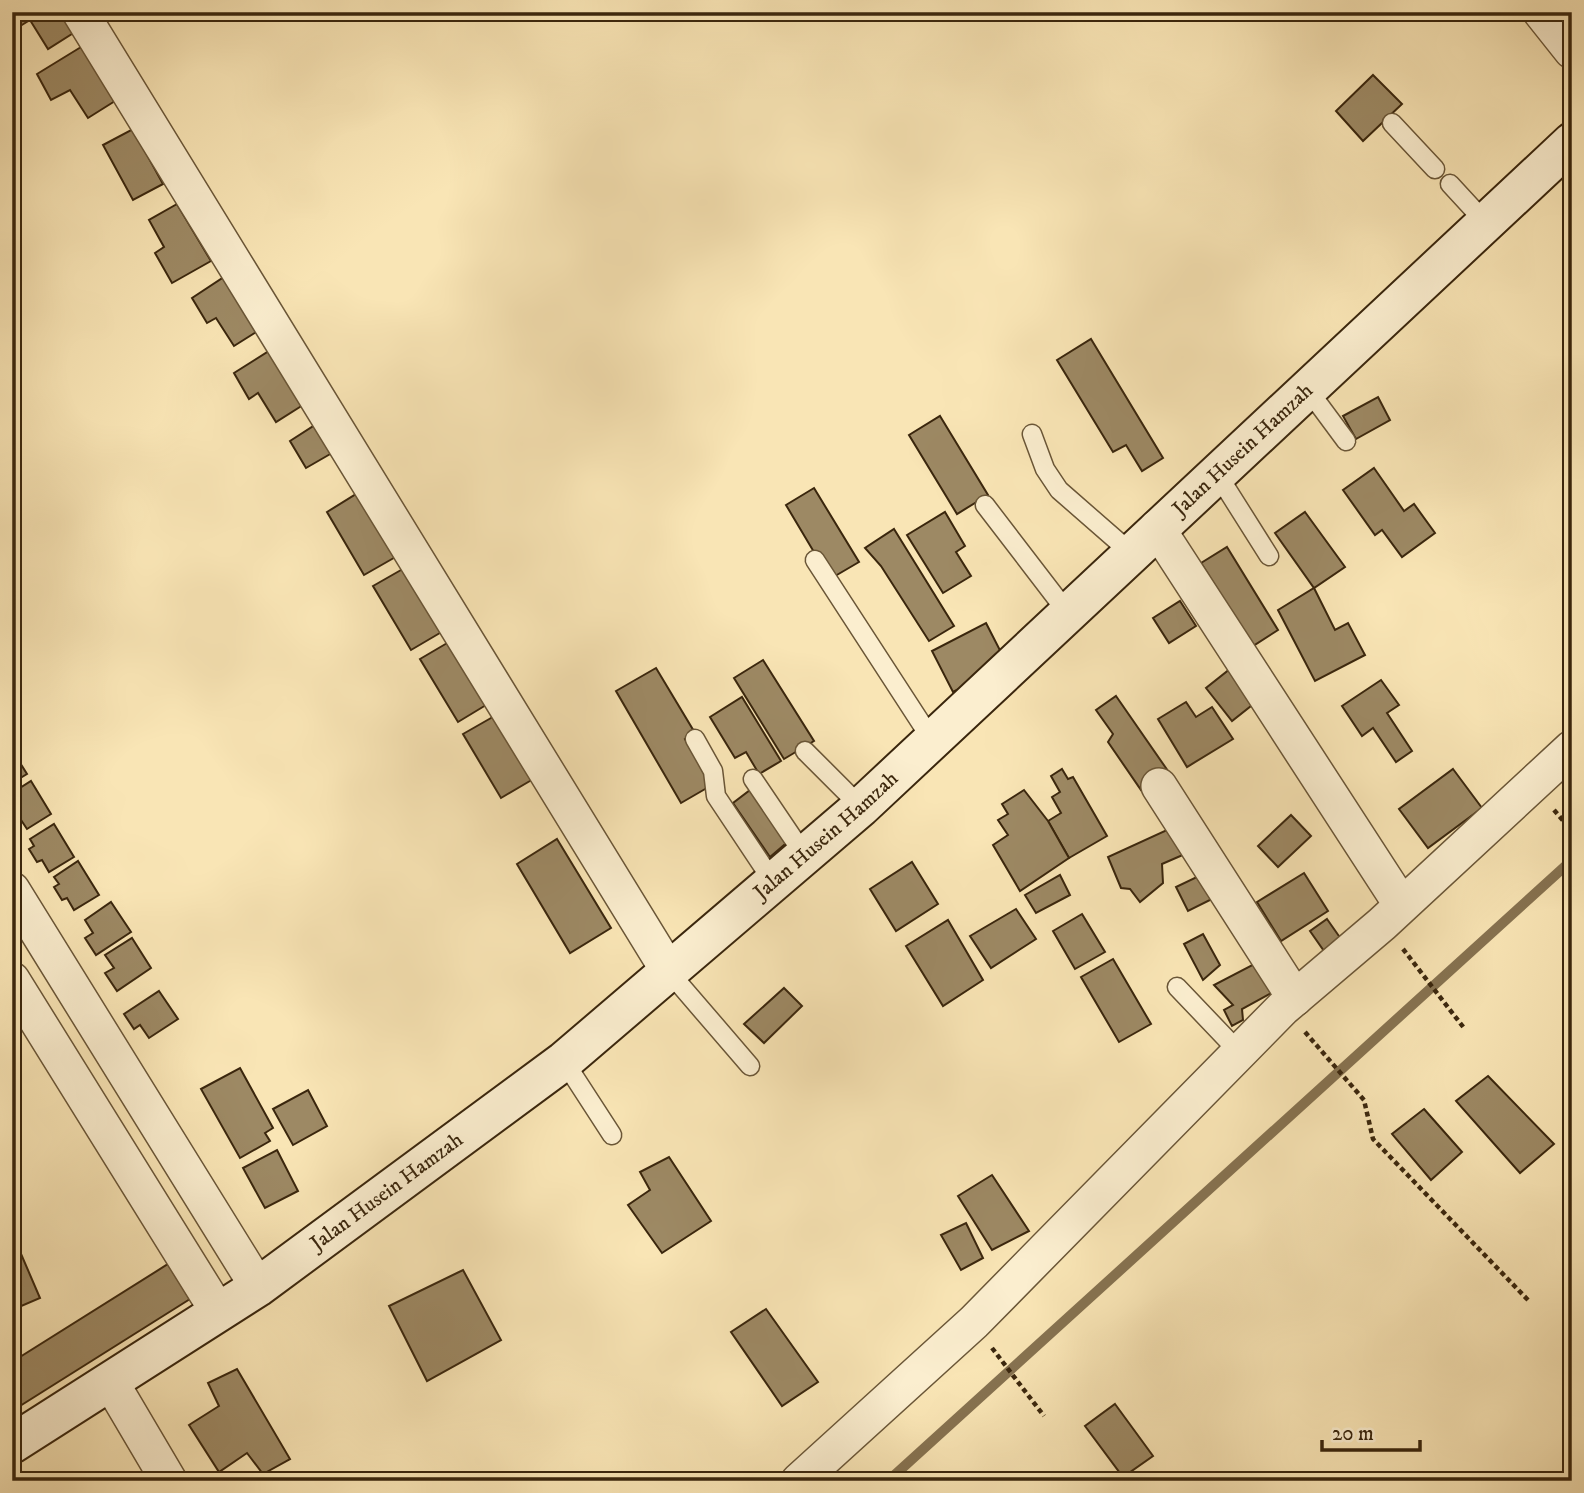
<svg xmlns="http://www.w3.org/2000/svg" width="1584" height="1493" font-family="'IM FELL DW Pica',serif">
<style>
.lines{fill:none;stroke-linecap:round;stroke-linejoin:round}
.stream{stroke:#867250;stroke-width:10}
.building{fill:#9d8964;stroke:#3a260d;stroke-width:2}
.lane-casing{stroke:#6a5637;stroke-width:21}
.street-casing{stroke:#6a5637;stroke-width:38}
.secondary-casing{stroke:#3a260d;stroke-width:42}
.path{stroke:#3a260d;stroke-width:4.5;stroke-dasharray:5 3.5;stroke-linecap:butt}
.lane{stroke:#fbeecf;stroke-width:18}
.street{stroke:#fbeecf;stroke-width:35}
.secondary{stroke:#fbeecf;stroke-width:38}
.labels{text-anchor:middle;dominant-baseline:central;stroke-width:5;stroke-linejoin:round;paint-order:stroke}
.street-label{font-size:21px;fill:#3a260d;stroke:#fbeecf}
</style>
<rect width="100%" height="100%" fill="#f9e5b5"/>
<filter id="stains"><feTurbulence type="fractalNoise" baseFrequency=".00286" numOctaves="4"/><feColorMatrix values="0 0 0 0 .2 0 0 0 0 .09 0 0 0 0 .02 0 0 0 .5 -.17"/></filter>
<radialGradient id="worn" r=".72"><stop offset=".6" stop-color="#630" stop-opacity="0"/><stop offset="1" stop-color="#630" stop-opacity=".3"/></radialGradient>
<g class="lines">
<polyline class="stream" points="888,1481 1572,860"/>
</g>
<g class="building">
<polygon points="12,12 62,12 75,32 48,49 30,20 12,31"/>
<polygon points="81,47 115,101 88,118 70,90 51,100 37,74"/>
<polygon points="1373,75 1402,104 1363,141 1336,111"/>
<polygon points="133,129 163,184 133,200 103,145"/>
<polygon points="177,204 211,261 172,283 155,253 164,247 149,220"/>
<polygon points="227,275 261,329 234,346 216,318 207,323 192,298"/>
<polygon points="1091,339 1163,458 1142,471 1126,445 1113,452 1057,360"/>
<polygon points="269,351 303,405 276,422 258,393 249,399 234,373"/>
<polygon points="1378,397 1390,420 1356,439 1343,416"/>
<polygon points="940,416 988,495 957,514 909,435"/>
<polygon points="315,425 332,453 306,468 290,441"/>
<polygon points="1374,468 1404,511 1414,504 1435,533 1402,557 1382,530 1375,535 1343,490"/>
<polygon points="814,488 859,562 830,579 786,505"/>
<polygon points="361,491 399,555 364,575 327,512"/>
<polygon points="945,512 965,546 956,552 971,576 943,593 907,535"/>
<polygon points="1305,512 1345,567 1314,588 1275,533"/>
<polygon points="894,529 954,626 929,641 881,566 865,548"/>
<polygon points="1227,547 1278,630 1253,646 1201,563"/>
<polygon points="408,566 445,630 411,650 373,586"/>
<polygon points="1314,588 1335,630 1348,623 1365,655 1315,681 1278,610"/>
<polygon points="1180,601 1196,626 1169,643 1153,618"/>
<polygon points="986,623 1007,664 953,692 932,651"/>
<polygon points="454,639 491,702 458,722 420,659"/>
<polygon points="763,660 814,741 784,759 734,678"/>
<polygon points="1235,665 1261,698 1232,721 1206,688"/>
<polygon points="656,668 695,733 685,739 712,785 681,803 616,691"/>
<polygon points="1381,680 1399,705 1387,713 1412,751 1396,762 1373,728 1362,736 1342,706"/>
<polygon points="1116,696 1168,771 1141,790 1108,742 1113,734 1096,710"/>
<polygon points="742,697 781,761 759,774 746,752 735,758 710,717"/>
<polygon points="1186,702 1196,717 1212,707 1233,739 1187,767 1158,719"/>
<polygon points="498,714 535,778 501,798 463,734"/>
<polygon points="12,750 27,774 12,783"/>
<polygon points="1062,769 1068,779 1073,777 1107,836 1069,858 1048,821 1061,813 1052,797 1060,792 1051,776"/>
<polygon points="1453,769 1482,808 1428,848 1399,809"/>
<polygon points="31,781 51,814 27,829 19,817 15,820 12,816 12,793"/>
<polygon points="754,787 791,839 770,857 733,803"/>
<polygon points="1024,790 1048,821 1069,858 1020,891 993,845 1008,835 998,820 1008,814 1002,804"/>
<polygon points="1291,815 1311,836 1278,867 1258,846"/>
<polygon points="54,824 74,857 49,872 42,860 37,862 29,849 34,846 30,839"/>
<polygon points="1180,824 1192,851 1162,864 1163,883 1140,902 1130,889 1121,888 1108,857"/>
<polygon points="557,839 611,928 570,953 517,864"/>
<polygon points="78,861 99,895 74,910 67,898 62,900 54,887 59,884 54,877"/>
<polygon points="912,862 938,904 896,931 870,889"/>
<polygon points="1304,873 1328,911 1281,941 1257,902"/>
<polygon points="1203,874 1214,898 1188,911 1176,887"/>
<polygon points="1060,875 1070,895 1036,913 1025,895"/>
<polygon points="111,902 131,932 96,955 85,938 93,933 85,920"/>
<polygon points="1016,909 1036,939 991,968 970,936"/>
<polygon points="1082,914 1105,952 1075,969 1053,931"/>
<polygon points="1327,919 1348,949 1331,961 1310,931"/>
<polygon points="948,920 983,980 943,1006 906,946"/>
<polygon points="1203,934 1220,965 1203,980 1184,944"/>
<polygon points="132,938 151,968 117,991 105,973 114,968 105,955"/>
<polygon points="1113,959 1151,1024 1119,1042 1081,977"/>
<polygon points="1260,961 1275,991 1242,1009 1243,1020 1232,1026 1224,1010 1233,1005 1214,985"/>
<polygon points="784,988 802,1006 764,1043 744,1024"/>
<polygon points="159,991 178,1019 149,1038 140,1025 134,1029 124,1014"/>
<polygon points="240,1068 273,1128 265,1133 270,1141 240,1158 201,1089"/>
<polygon points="1488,1076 1554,1144 1520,1173 1456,1101"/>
<polygon points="308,1090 327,1126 293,1145 273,1109"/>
<polygon points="1424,1109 1462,1152 1431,1180 1392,1134"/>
<polygon points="277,1150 298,1191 265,1208 243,1168"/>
<polygon points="669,1157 711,1221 662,1253 628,1205 650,1190 640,1172"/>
<polygon points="992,1175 1029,1231 992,1250 958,1196"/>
<polygon points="966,1223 983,1258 961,1270 941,1235"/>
<polygon points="12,1233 40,1298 12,1310"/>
<polygon points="168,1264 190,1299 12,1411 12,1362"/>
<polygon points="463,1270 501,1340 427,1381 389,1306"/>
<polygon points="766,1309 818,1382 782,1406 731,1332"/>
<polygon points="237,1369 290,1459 263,1474 247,1453 219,1472 189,1425 219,1406 208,1383"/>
<polygon points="1115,1404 1153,1456 1123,1477 1085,1426"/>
</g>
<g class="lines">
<g class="lane-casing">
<g id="lane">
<polyline points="1392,123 1435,169"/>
<polyline points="1450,184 1485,222"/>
<polyline points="1306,387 1346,441"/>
<polyline points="1032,434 1045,469 1059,490 1130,552"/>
<polyline points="1216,472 1269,556"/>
<polyline points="985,505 1067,612"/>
<polyline points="815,560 932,740"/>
<polyline points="695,739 713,771 716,796 774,883"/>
<polyline points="805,751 861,807"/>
<polyline points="753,779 805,856"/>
<polyline points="670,973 750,1066"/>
<polyline points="1177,987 1239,1052"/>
<polyline points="564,1061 612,1135"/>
</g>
</g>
<g class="street-casing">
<g id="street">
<polyline points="80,12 670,973"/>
<polyline points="1541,12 1572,51"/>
<polyline points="1157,528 1401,904"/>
<polyline points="1159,786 1295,998"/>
<polyline points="12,890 258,1287"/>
<polyline points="12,980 219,1313"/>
<polyline points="110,1381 169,1481"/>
<polyline points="799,1481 974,1322 1283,1008 1382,924 1572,748"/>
</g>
</g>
<g class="secondary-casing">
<g id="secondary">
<path id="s1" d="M12,1444L258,1287L564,1061L861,807L1572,142"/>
</g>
</g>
<g class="path">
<polyline points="1554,810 1572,831"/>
<polyline points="1403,949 1464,1028"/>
<polyline points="1305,1032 1364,1100 1373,1139 1528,1300"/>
<polyline points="992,1348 1044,1416"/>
</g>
<use href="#lane" class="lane"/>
<use href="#street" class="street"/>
<use href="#secondary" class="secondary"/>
</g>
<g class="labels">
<g class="street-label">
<text stroke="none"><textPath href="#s1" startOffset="1586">Jalan Husein Hamzah</textPath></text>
<text stroke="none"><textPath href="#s1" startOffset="1018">Jalan Husein Hamzah</textPath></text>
<text stroke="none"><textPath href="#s1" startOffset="452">Jalan Husein Hamzah</textPath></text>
</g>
</g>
<rect width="1584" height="1493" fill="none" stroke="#f9e5b5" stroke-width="42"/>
<rect x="14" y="14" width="1556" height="1465" fill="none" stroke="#3a260d" stroke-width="3.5"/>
<rect x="21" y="21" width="1542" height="1451" fill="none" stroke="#3a260d" stroke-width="2"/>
<path d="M1322 1440v10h98v-10" fill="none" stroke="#3a260d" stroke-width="3.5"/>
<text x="1332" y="1440" font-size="21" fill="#3a260d" stroke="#fbeecf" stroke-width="5" paint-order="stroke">20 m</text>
<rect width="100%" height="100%" filter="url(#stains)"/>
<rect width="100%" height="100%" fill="url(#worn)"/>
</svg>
